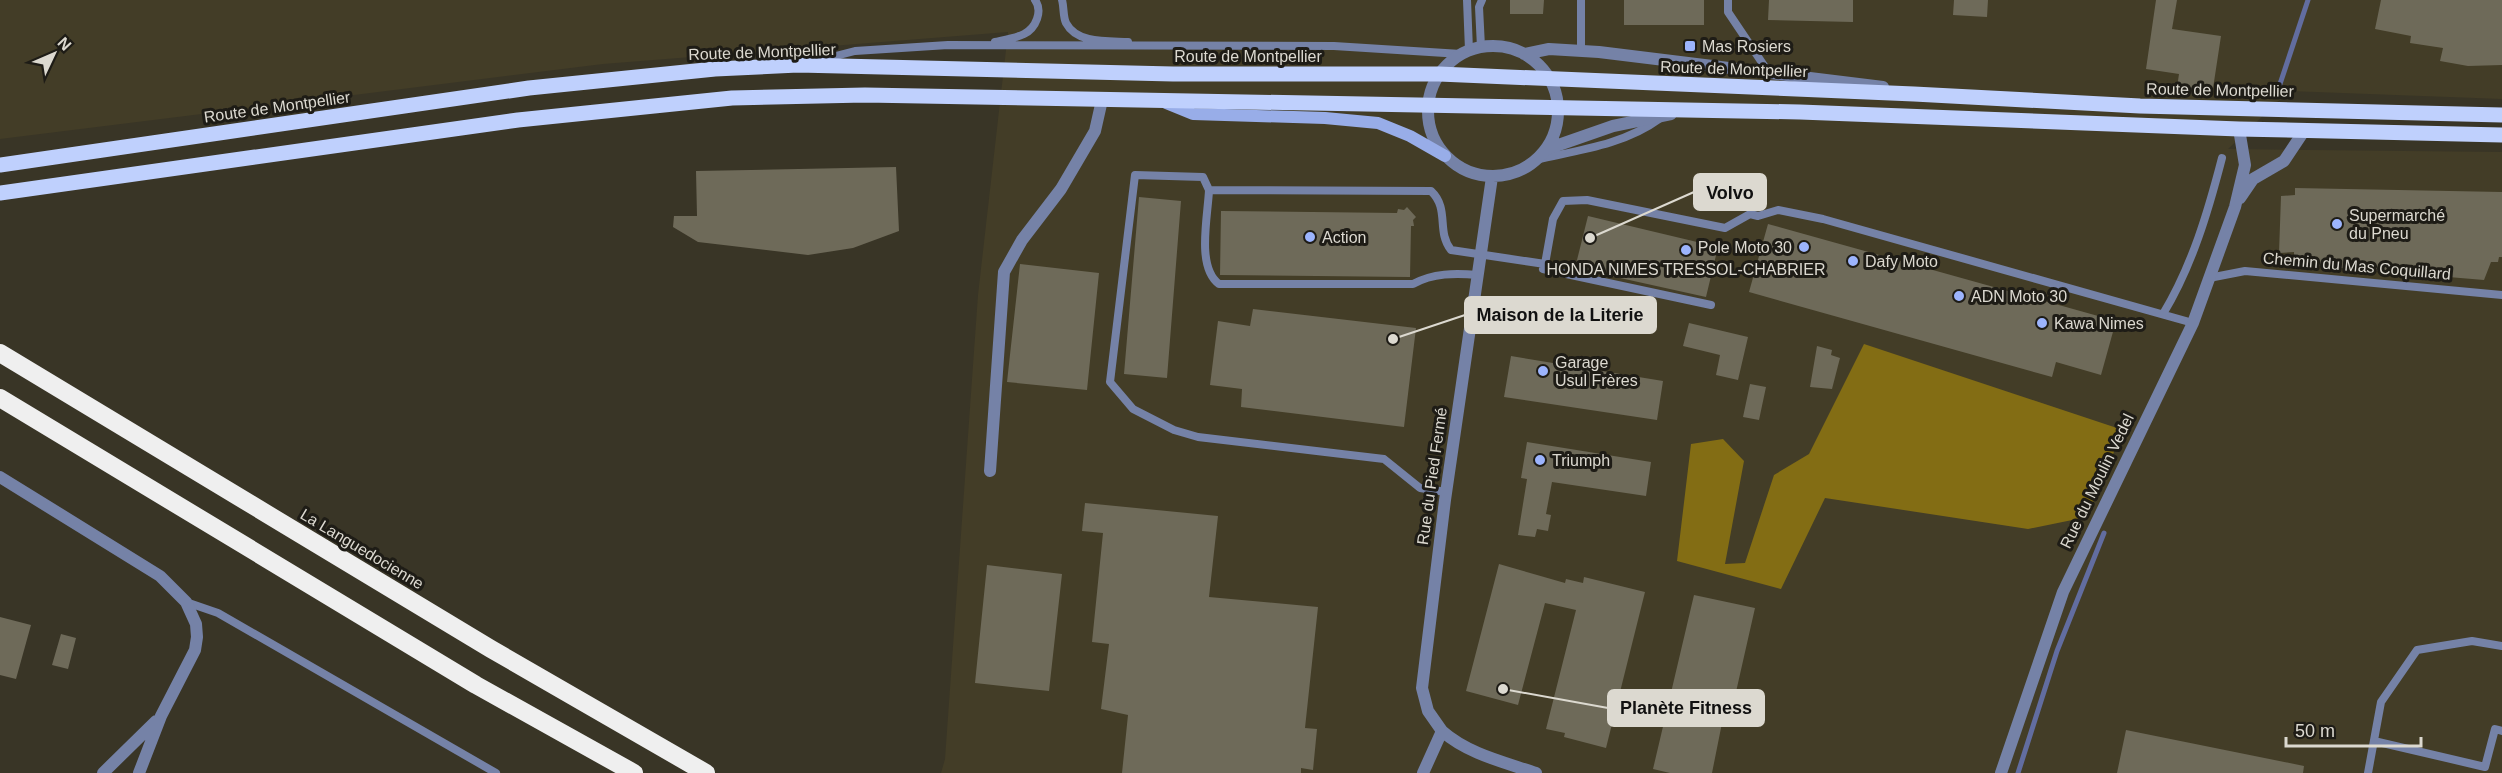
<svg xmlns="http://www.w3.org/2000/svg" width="2502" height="773" viewBox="0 0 2502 773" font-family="Helvetica,sans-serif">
  <rect width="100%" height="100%" fill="#393526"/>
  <path fill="#433d27" d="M 0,0 L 2502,0 L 2502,99 L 2289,91 L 2228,149 L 2502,152 L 2502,773 L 941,773 L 945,759 L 978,295 L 1008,32 L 603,64 L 0,139 Z"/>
  <path fill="#836d14" d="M 1864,344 L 2123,430 L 2087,517 L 2028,529 L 1825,498 L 1781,589 L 1677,561 L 1691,444 L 1723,439 L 1744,461 L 1725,564 L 1745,563 L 1774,475 L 1809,454 Z"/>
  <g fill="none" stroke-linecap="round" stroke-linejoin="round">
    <path stroke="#626da0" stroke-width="5" d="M 2278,90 L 2308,0
      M 2018,773 L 2057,651 L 2104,533"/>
  </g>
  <path fill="#6e6a59" d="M 1510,0 L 1544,0 L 1543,14 L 1510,14 Z
    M 1624,0 L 1704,0 L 1704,25 L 1624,25 Z
    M 1769,0 L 1853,0 L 1853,22 L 1768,20 Z
    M 1954,0 L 1988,0 L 1987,17 L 1953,15 Z
    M 2156,0 L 2177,0 L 2172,29 L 2221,36 L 2212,95 L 2176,94 L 2179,74 L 2146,69 Z
    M 2381,0 L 2502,0 L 2502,65 L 2468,66 L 2440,61 L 2443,48 L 2410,43 L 2411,36 L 2375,29 Z
    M 896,167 L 899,231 L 853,248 L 808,255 L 698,242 L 673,227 L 674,216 L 697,216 L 696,171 Z
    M 2295,188 L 2502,192 L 2502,257 L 2499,257 L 2498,262 L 2491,262 L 2484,280 L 2294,264 L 2294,252 L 2279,253 L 2281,196 L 2295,195 Z
    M 1139,197 L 1181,201 L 1167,378 L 1124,374 Z
    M 1407,207 L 1416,217 L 1413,220 L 1414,226 L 1411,226 L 1410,277 L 1220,275 L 1221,211 L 1397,213 L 1398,209 L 1404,210 Z
    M 1588,216 L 1718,247 L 1706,297 L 1575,268 Z
    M 1768,224 L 2116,321 L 2101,375 L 2056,362 L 2052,377 L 1749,292 Z
    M 1020,264 L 1099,273 L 1087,390 L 1007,382 Z
    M 1253,309 L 1416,328 L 1404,427 L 1241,407 L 1242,389 L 1210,385 L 1218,321 L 1250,326 Z
    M 1689,323 L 1748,337 L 1738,380 L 1716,375 L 1720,355 L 1683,346 Z
    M 1817,346 L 1832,350 L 1831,355 L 1840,358 L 1832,389 L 1810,387 Z
    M 1511,356 L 1663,381 L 1657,420 L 1504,397 Z
    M 1750,384 L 1766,387 L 1759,420 L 1743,417 Z
    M 1527,442 L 1651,462 L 1646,496 L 1552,482 L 1546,514 L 1551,515 L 1548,531 L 1537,529 L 1535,537 L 1518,535 L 1527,479 L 1521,478 Z
    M 1085,503 L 1218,516 L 1209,597 L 1318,607 L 1305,728 L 1317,729 L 1313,770 L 1301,768 L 1301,773 L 1122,773 L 1128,715 L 1101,709 L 1109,644 L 1092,642 L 1103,533 L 1082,531 Z
    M 1499,564 L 1565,583 L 1566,579 L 1583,583 L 1584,577 L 1645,592 L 1606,748 L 1564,737 L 1565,733 L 1546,729 L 1576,610 L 1545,603 L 1518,705 L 1466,691 Z
    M 987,565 L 1062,574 L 1049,691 L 975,683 Z
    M 1694,595 L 1755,608 L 1731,714 L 1724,713 L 1712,773 L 1670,773 L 1653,769 Z
    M 0,617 L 31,625 L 16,679 L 0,675 Z
    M 61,634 L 76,638 L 68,669 L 52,665 Z
    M 2126,730 L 2304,766 L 2303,773 L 2117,773 Z"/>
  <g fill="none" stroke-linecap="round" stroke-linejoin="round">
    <path stroke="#7582a7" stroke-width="8" d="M 1062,0 C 1064,7 1063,17 1066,23 C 1077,44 1108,41 1128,42
      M 1467,0 L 1469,50
      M 1581,0 L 1581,51
      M 1728,0 L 1728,12 L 1769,73
      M 995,42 C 1004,40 1016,38 1024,34 C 1036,28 1043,11 1035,0
      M 1481,47 L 1479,7 L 1482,0
      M 816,61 L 855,51 L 948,45 L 1334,46 L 1461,54
      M 1539,159 C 1580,150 1625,144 1659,119
      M 1209,190 L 1203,177 L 1135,175 L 1110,382 L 1133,409 L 1174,430 L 1198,437 L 1384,459 L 1420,488 L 1446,492
      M 1545,264 L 1543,269 L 1711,305
      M 1478,275 C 1455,273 1433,273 1413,284 L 1219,284 C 1196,267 1208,216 1209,190 L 1431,191 C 1450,209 1436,231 1451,250 L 1545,264 L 1553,219 L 1563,201 L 1587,200 L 1725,228 L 1750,214 L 1758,216 L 1778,210 L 1823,219 L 2193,323
      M 2209,278 L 2245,271 L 2502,295
      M 2163,314 C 2192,266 2208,212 2222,158
      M 186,602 L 218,613 L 496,773
      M 2374,741 L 2485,767 L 2495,729 L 2502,731
      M 2368,773 L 2381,702 L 2417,650 L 2472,641 L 2502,646"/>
    <path stroke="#7582a7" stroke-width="12" d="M1428 111a65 65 0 1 1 130 0a65 65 0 1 1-130 0Z
      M 1524,54 L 1549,49 L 1599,52 L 1883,87
      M 1547,149 L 1613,126 L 1671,114
      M 2240,198 L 2253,179 L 2284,161 L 2304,131
      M 990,471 L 1004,272 L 1022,240 L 1061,189 L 1095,131 L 1102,100
      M 0,477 L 160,576 L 186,602 L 196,624 L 197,637 L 195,650 L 161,716 L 139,773
      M 1442,731 C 1468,754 1504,762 1536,773
      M 103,773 L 156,721
      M 1423,773 L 1442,731 L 1428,711 L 1422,688 L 1445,500 L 1492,177
      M 2001,773 L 2063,592 L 2193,323 L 2235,207 L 2245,165 L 2239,129"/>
    <path stroke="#98ade8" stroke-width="12" d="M 1166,103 L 1193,114 L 1325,118 L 1378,123 L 1410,136 L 1445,156"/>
    <path stroke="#bfd0fd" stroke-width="15" d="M 0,165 L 529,88 L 715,69 L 798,65 L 1173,74 L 1439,74 L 1914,94 L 2140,106 L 2502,115
      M 0,193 L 518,120 L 732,98 L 865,95 L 1800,112 L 2239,129 L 2502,135"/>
    <path stroke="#efefef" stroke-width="18" d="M 0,353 L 491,649 L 706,773
      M 0,398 L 476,685 L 634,773"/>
  </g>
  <g fill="#9cb4fd" stroke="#1e1c16" stroke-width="2">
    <rect x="1684" y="40" width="12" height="12" rx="3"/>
    <circle cx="2337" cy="224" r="6"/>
    <circle cx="1310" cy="237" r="6"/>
    <circle cx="1804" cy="247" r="6"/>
    <circle cx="1686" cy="250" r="6"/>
    <circle cx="1853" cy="261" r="6"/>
    <circle cx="1959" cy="296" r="6"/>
    <circle cx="2042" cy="323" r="6"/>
    <circle cx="1543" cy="371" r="6"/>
    <circle cx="1540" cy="460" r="6"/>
  </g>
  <g text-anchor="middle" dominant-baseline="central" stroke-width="6" stroke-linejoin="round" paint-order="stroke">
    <g font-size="16" fill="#dcd9d0" stroke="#1e1c16" text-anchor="start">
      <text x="1702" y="46">Mas Rosiers</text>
      <text x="2349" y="215">Supermarché<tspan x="2349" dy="18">du Pneu</tspan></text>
      <text x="1322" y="237">Action</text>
      <text x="1792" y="247" text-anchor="end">Pole Moto 30</text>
      <text x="1865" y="261">Dafy Moto</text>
      <text x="1686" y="269" text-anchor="middle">HONDA NIMES TRESSOL-CHABRIER</text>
      <text x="1971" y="296">ADN Moto 30</text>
      <text x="2054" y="323">Kawa Nimes</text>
      <text x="1555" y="362">Garage<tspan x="1555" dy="18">Usul Frères</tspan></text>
      <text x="1552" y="460">Triumph</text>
    </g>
    <g font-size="16" fill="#dcd9d0" stroke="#1e1c16">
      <text transform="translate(762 52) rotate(-2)">Route de Montpellier</text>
      <text x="1248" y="56">Route de Montpellier</text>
      <text transform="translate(1734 69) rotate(2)">Route de Montpellier</text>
      <text transform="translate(2220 90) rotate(1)">Route de Montpellier</text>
      <text transform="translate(277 107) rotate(-8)">Route de Montpellier</text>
      <text transform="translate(2357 266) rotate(5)">Chemin du Mas Coquillard</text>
      <text transform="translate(1432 476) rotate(-82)">Rue du Pied Fermé</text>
      <text transform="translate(2097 481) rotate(-64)">Rue du Moulin Vedel</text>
      <text transform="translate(362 549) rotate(31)">La Languedocienne</text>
    </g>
  </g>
  <path fill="none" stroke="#dcd9d0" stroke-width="2" d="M1590 238L1694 192M1393 339L1465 315M1503 689L1608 708"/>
  <g fill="#dcd9d0" stroke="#1e1c16" stroke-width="2">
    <circle cx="1590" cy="238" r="6"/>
    <circle cx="1393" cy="339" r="6"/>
    <circle cx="1503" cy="689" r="6"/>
  </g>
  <g fill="#dcd9d0" stroke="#dcd9d0" stroke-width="2">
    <rect x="1694" y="174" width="72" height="36" rx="6"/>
    <rect x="1465" y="297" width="191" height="36" rx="6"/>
    <rect x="1608" y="690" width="156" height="36" rx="6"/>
  </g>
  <g font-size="18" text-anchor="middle" font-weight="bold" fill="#111">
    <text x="1730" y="199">Volvo</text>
    <text x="1560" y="321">Maison de la Literie</text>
    <text x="1686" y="714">Planète Fitness</text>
  </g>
  <g transform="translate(54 54) rotate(46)" stroke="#1e1c16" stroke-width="4.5" paint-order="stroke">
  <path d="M0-4.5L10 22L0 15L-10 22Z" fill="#dcd9d0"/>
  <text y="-9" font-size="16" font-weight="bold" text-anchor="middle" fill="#dcd9d0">N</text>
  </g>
  <path d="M2286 737v9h135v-9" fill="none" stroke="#dcd9d0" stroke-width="3"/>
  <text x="2295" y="737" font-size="18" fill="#dcd9d0" stroke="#1e1c16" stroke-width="4.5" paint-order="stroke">50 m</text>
</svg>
